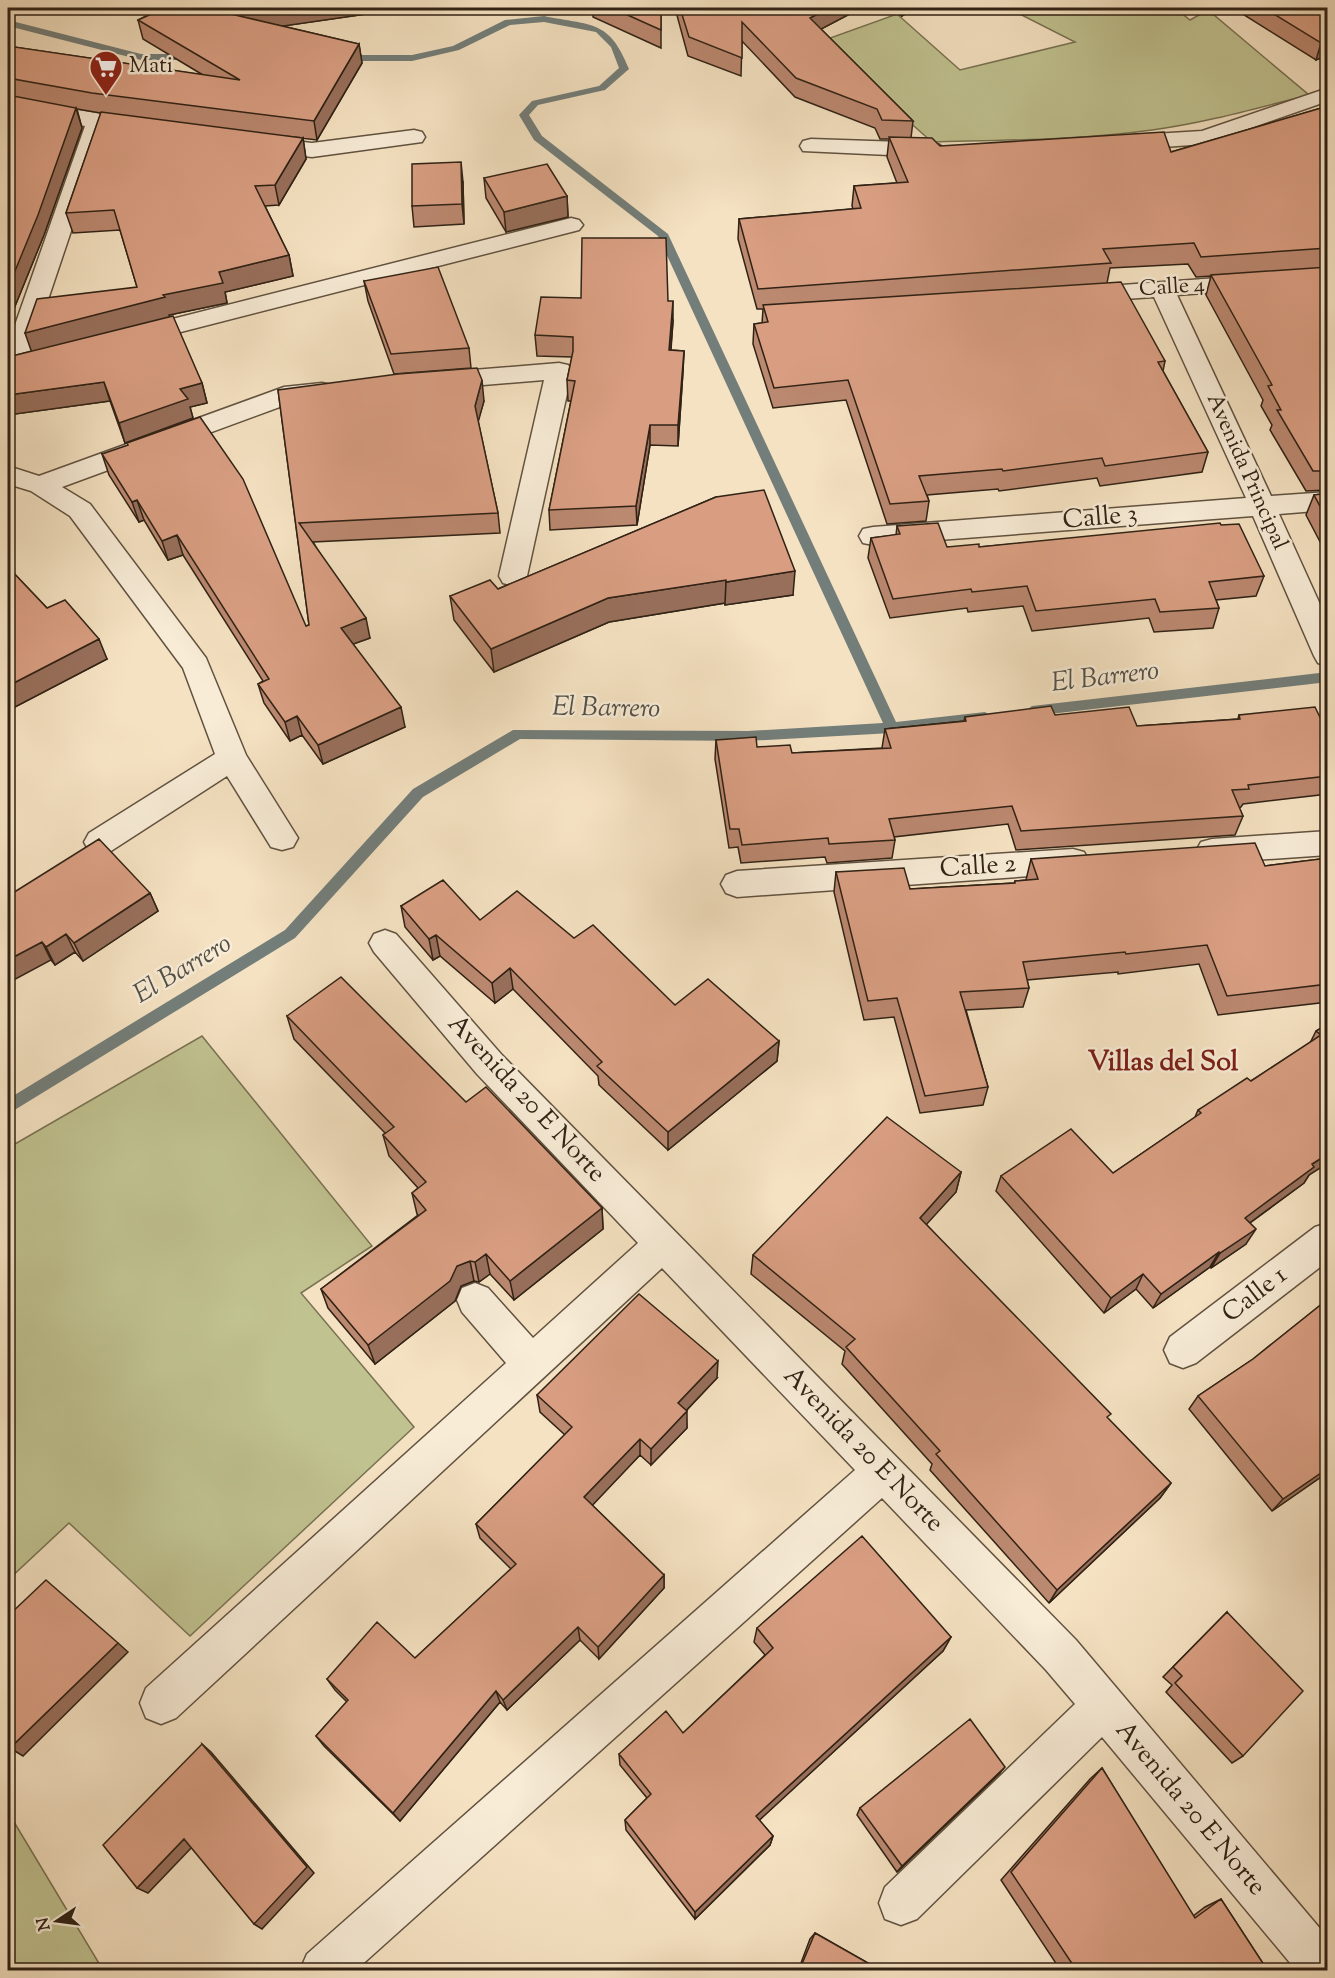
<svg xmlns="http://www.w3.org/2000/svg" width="1335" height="1978" viewBox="0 0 1335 1978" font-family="'Sorts Mill Goudy',serif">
  <rect width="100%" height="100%" fill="#f5e2c2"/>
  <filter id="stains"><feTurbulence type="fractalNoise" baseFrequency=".00333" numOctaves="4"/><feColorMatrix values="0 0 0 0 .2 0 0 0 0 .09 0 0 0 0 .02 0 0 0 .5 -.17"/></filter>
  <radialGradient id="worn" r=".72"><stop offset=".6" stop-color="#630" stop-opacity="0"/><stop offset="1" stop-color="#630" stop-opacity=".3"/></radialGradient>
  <path fill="#c0c290" stroke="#787252" stroke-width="1.5" d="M 1008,8 L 1175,8 L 1190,20 L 1208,10 L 1309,95 C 1257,108 1205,123 1152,130 C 1080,140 1005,140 932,142 L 819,42 L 897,14 L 960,70 L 1075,42 Z
    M 202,1036 L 372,1246 L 301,1293 L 414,1427 L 190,1636 L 69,1523 L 8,1580 L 8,1148 Z
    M 8,1812 L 103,1970 L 8,1970 Z"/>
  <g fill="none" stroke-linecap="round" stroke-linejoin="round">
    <path fill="#737e7a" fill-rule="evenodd" d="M 544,16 C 592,26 609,19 629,69 L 605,90 L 538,105 L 529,115 L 542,136 L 668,234 L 896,722 L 985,712 L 992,717 L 985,722 L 892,733 L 748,741 L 520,739 L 423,797 L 295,938 L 8,1114 L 8,1099 L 285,930 L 413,789 L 513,730 L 748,731 L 883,723 L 658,236 L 534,140 L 519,115 L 532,101 L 599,86 L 619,68 L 611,47 L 596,32 L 544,22 L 510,25 L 459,50 L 412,61 L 343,61 L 338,58 L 343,55 L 412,55 L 453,46 L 505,20 Z
      M 8,20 L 141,54 L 193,54 L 198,57 L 193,60 L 141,60 L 8,26 Z
      M 1328,672 L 1328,682 L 1032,716 L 1025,711 L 1032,706 Z"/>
    <defs>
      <path id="minor" d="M 101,8 L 123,8 L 120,12 L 104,12 Z
        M 1328,88 L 1328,101 L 1205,144 L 1122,150 L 1114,148 L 1111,143 L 1114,138 L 1122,136 L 1202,131 Z
        M 8,98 L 142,121 L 150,123 L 153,128 L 150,133 L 142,135 L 105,130 L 25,368 L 21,374 L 8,375 L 8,345 L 85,126 L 8,111 Z
        M 414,130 L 422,132 L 425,137 L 422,142 L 312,157 L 261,151 L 253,149 L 250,144 L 253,139 L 261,137 L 312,143 Z
        M 811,139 L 932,143 L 940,145 L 943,150 L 940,155 L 932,157 L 803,151 L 800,146 L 803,141 Z
        M 571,218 L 579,220 L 583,225 L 579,230 L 134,344 L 125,341 L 122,336 L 125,331 Z
        M 1328,270 L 1328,284 L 1177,295 L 1271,496 L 1328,492 L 1328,510 L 1279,514 L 1328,622 L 1328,666 L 1318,663 L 1314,656 L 1253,516 L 873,545 L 863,543 L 859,536 L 863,529 L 873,527 L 1246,498 L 1154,297 L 1081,302 L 1072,300 L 1069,295 L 1072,290 L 1081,288 Z
        M 559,363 L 568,365 L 572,371 L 527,576 L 523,583 L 513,586 L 503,583 L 499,576 L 544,380 L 436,389 L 427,387 L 423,381 L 427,375 L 436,373 Z
        M 322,383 L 331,385 L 335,391 L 331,397 L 296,401 L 62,487 L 90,504 L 206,658 L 246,755 L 298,838 L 293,847 L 282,850 L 271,847 L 227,776 L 111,851 L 100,854 L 89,851 L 84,842 L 89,833 L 215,754 L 183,668 L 70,516 L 31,491 L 8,484 L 8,466 L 39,476 L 284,387 Z
        M 1328,831 L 1328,855 L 1212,863 L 1201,860 L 1196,851 L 1201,842 L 1212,839 Z
        M 1073,849 L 1084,852 L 1089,861 L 1084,870 L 1073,873 L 737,897 L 726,893 L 721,884 L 726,875 L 737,871 Z
        M 385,930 L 396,934 L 501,1054 L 1076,1640 L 1328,1938 L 1328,1970 L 1296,1970 L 1102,1737 L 917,1919 L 901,1925 L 885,1919 L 879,1903 L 885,1887 L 1075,1704 L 1046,1670 L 882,1498 L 356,1970 L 300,1970 L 307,1954 L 855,1470 L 662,1268 L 176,1718 L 161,1724 L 146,1718 L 140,1703 L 146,1688 L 506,1363 L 462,1312 L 457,1300 L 462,1288 L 475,1283 L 488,1288 L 533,1338 L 638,1243 L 477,1074 L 374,952 L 369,943 L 374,934 Z
        M 1328,1223 L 1328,1261 L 1196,1363 L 1183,1368 L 1170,1363 L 1164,1350 L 1170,1337 L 1315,1227 Z"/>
    </defs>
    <use href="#minor" stroke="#615240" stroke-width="3"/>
    <use href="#minor" fill="#f8ecd7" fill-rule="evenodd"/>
  </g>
  <path fill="#bb8870" stroke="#302215" stroke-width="1.5" d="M 138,8 L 408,8 L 282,26 L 359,44 L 362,63 L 317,140 L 284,136 L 303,138 L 306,159 L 279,205 L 265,206 L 289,255 L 293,276 L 225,292 L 227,303 L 169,315 L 202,383 L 207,403 L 190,407 L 193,418 L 125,443 L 110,401 L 8,415 L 8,357 L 32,351 L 137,287 L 120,230 L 73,233 L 66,213 L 101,113 L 77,109 L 82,128 L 44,235 L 11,316 L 13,323 L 8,340 L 8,46 L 203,75 L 143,39 L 138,20 L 152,13 Z
    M 593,8 L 661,8 L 661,48 L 593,17 Z
    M 675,8 L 861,8 L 821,29 L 913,121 L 911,138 L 940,146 L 1171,152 L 1328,106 L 1328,490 L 1306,491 L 1270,430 L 1272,425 L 1261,406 L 1263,400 L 1206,295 L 1211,276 L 1196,277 L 1188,264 L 1110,268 L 1107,283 L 1165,361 L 1163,371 L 1208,452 L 1202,472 L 1100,486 L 1097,478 L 999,491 L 998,489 L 927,495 L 929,501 L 926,521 L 887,524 L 846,400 L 773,408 L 753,344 L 754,324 L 762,323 L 763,309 L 757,309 L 738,239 L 739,219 L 853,209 L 852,206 L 854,186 L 897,183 L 887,157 L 889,139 L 880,139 L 875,128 L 795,97 L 742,41 L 741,76 L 688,56 Z
    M 886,8 L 915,8 L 902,16 Z
    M 1233,8 L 1328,8 L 1328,55 L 1316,60 Z
    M 484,178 L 567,196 L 568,217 L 506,232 L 486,198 Z
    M 463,182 L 464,224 L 414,227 L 412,206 Z
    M 364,281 L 469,348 L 471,368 L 394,374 L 368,301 Z
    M 668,301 L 673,321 L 671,350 L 684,351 L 683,371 L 678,446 L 650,445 L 637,525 L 550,530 L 549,510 L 571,401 L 568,401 L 567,380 L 572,357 L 537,356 L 535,335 Z
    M 278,390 L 484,401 L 478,421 L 498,513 L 500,533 L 313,542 L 370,638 L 353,644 L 405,727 L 323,764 L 302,735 L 290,741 L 264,703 L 258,684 L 263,681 L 183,555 L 168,560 L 144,520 L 139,522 L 109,475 L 102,454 L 306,626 L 309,625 Z
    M 1328,493 L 1328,557 L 1306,515 L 1314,495 Z
    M 716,497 L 793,595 L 725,605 L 725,603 L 609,622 L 494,672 L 454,620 L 450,596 L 498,589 Z
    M 1221,525 L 1264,576 L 1256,596 L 1216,600 L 1219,608 L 1213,628 L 1154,632 L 1149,618 L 1032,631 L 1023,606 L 968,612 L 967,608 L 890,618 L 868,558 L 871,538 L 896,535 L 897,526 L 947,547 L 979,547 Z
    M 8,567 L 47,608 L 107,659 L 13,708 L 8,701 Z
    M 1055,715 L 1137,726 L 1238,719 L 1239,715 L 1328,734 L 1328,794 L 1243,804 L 1241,807 L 1239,808 L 1243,816 L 1235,835 L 1016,850 L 1008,824 L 894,837 L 895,840 L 892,858 L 827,863 L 825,857 L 741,863 L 738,847 L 729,848 L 715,759 L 716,740 L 792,753 L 882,748 L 885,729 L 964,721 L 965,717 Z
    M 1328,858 L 1328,1002 L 1218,1015 L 1199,964 L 1118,974 L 1118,972 L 1027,980 L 1029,988 L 1023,1007 L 966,1010 L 988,1087 L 983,1105 L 920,1113 L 894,1017 L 864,1020 L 834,892 L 836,872 L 910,889 L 1014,883 L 1015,881 L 1026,880 L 1031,859 L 1265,866 Z
    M 150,893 L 158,911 L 83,961 L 75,952 L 55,965 L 51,960 L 8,896 Z
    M 401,906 L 574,938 L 675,1005 L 779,1041 L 777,1061 L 668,1150 L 599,1085 L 598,1076 L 513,989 L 495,1003 L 440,956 L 433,960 L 405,927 Z
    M 287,1016 L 466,1102 L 602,1208 L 603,1229 L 514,1300 L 490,1274 L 479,1282 L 474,1281 L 461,1286 L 455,1301 L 375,1364 L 328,1308 L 321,1289 L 418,1215 L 417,1214 L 412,1193 L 418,1188 L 389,1156 L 383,1135 L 385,1133 L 294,1039 Z
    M 1328,1024 L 1309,1175 L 1304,1183 L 1250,1223 L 1246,1244 L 1211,1268 L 1210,1267 L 1153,1308 L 1136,1289 L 1104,1313 L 996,1191 L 1001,1176 L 1113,1173 L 1195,1117 L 1198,1110 L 1251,1081 L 1310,1043 L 1316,1031 Z
    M 961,1172 L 956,1192 L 926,1224 L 1108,1419 L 1171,1483 L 1160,1498 L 1049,1603 L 930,1470 L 932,1464 L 842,1364 L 845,1351 L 751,1274 L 753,1255 Z
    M 1328,1299 L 1328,1472 L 1272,1511 L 1189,1409 L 1198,1396 L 1253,1359 Z
    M 717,1378 L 686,1411 L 687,1428 L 651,1465 L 640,1455 L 592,1505 L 664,1575 L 664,1588 L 599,1659 L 580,1640 L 507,1710 L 500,1702 L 400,1821 L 324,1746 L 316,1736 L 347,1702 L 335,1690 L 327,1679 L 415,1658 L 511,1569 L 480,1538 L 476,1524 L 565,1435 L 540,1412 L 537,1395 Z
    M 1227,1612 L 1243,1756 L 1232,1763 L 1166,1692 L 1172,1685 L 1163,1677 Z
    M 757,1628 L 951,1637 L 943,1651 L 759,1820 L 773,1836 L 770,1845 L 695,1919 L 626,1830 L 625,1820 L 647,1798 L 620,1765 L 619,1754 L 683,1733 L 765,1655 L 754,1642 Z
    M 1102,1768 L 1193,1916 L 1205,1907 L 1221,1899 L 1268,1971 L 1061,1971 L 1001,1880 L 1090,1779 Z
    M 999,1774 L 897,1872 L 857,1815 L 860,1808 Z
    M 815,1933 L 882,1971 L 798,1971 L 810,1939 Z"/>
  <path fill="#986f5b" stroke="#302215" stroke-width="1.5" d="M 276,8 L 408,8 L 235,33 L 231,14 Z
    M 829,8 L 861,8 L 808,36 L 810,18 Z
    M 903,8 L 915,8 L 902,16 Z
    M 1328,40 L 1328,55 L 1316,60 L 1321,43 Z
    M 359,44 L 362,63 L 317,140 L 314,121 Z
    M 76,108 L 82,128 L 44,235 L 11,316 L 13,323 L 8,340 L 8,288 Z
    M 303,138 L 306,159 L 279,205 L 275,185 Z
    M 461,162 L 463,182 L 464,224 L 462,204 Z
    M 567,196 L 568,217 L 506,232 L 504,212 Z
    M 289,255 L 293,276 L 225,292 L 227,303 L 169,315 L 170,318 L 32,353 L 25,333 L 163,295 L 219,272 Z
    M 673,301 L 673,321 L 669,370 L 669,350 Z
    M 684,351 L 683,371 L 678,446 L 678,425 Z
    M 482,380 L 484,401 L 477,426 L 475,406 Z
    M 104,382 L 110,401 L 8,415 L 8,395 Z
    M 202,383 L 207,403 L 190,407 L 193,418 L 125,443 L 119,423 L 180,389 Z
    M 650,425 L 650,445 L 637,525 L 636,506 Z
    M 137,500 L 144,520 L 139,522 L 132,502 Z
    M 177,535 L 183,555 L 168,560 L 162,541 Z
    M 795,571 L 793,595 L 725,605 L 726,582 Z
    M 726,580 L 725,603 L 609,622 L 494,672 L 491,649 L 608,598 Z
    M 366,618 L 370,638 L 345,647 L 341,628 Z
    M 99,639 L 107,659 L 13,708 L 8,696 L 8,686 Z
    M 401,707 L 405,727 L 323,764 L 318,745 Z
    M 297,716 L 302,735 L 290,741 L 285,722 Z
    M 150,893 L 158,911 L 83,961 L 74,943 Z
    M 66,934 L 75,952 L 55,965 L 46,947 Z
    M 436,935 L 440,956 L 433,960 L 429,939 Z
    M 42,942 L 51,960 L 8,983 L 8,960 Z
    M 510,968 L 513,989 L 495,1003 L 492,983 Z
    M 779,1041 L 777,1061 L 668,1150 L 668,1132 Z
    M 1328,1154 L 1328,1163 L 1309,1175 L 1304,1183 L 1236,1233 L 1245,1218 L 1312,1164 Z
    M 961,1172 L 956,1192 L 915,1237 L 920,1218 Z
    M 602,1208 L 603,1229 L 514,1300 L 510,1281 Z
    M 1256,1229 L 1246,1244 L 1211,1268 L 1220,1253 Z
    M 1219,1252 L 1210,1267 L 1153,1308 L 1161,1294 Z
    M 486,1254 L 490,1274 L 479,1282 L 475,1262 Z
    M 470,1261 L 474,1281 L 461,1286 L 455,1301 L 375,1364 L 368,1345 L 457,1266 Z
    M 1143,1274 L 1136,1289 L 1104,1313 L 1111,1298 Z
    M 718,1361 L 717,1378 L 678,1419 L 678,1403 Z
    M 687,1411 L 687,1428 L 651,1465 L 651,1449 Z
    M 640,1439 L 640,1455 L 586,1512 L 584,1497 Z
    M 1328,1468 L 1328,1472 L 1272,1511 L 1283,1499 Z
    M 1171,1483 L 1160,1498 L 1049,1603 L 1057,1590 Z
    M 664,1575 L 664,1588 L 599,1659 L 598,1647 Z
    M 578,1627 L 580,1640 L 507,1710 L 503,1700 Z
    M 951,1637 L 943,1651 L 753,1826 L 756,1816 Z
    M 118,1643 L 128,1652 L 23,1756 L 10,1748 Z
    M 496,1691 L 500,1702 L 400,1821 L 393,1813 Z
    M 202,1744 L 211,1752 L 314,1873 L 262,1929 L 254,1924 Z
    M 1005,1767 L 999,1774 L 897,1872 L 902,1866 Z
    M 773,1836 L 770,1845 L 695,1919 L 695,1912 Z
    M 184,1839 L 193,1846 L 148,1893 L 137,1888 Z"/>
  <path fill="#d99e82" stroke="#302215" stroke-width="1.5" d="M 165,8 L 276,8 L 231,14 L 359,44 L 314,121 L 92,93 L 8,78 L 8,46 L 240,80 L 138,20 Z
    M 612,8 L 661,8 L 661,30 Z
    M 680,8 L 829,8 L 810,18 L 913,121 L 882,120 L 877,109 L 796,78 L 742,22 L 742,58 L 689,37 Z
    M 1264,8 L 1328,8 L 1328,40 L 1321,43 Z
    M 8,95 L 76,108 L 38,215 L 8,288 Z
    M 1328,106 L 1328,248 L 1201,257 L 1194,243 L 1103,249 L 1111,263 L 758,289 L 739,219 L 861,208 L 854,186 L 908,182 L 889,137 L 932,138 L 940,146 L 1164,132 L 1171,152 Z
    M 101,112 L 303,138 L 275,185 L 255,186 L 289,255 L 219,272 L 223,283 L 163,295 L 165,297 L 25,333 L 37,299 L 137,287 L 114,210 L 66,213 Z
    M 461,162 L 462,204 L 412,206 L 412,164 Z
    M 547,164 L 567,196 L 504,212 L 484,178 Z
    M 582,238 L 666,238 L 668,301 L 673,301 L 669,350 L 684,351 L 678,425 L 650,425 L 636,506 L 549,510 L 575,381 L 567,380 L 573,351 L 573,337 L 535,335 L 541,297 L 581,298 Z
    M 438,267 L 469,348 L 391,354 L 364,281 Z
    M 1328,267 L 1328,471 L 1313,471 L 1277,410 L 1281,410 L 1268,386 L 1272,385 L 1211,275 Z
    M 1121,282 L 1165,361 L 1158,362 L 1208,452 L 1105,466 L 1102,458 L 1003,471 L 1002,469 L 919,476 L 929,501 L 890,504 L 848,380 L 774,388 L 754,324 L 768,322 L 763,305 Z
    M 173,316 L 202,383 L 180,389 L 188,399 L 119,423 L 104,382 L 8,395 L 8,357 Z
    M 477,368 L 482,380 L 475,406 L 498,513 L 299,523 L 366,618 L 341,628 L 401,707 L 318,745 L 297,716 L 285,722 L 258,684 L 269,679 L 177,535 L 162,541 L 137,500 L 132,502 L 102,454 L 128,445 L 127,443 L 200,417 L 243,479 L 306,626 L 309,625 L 278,390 L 398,374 Z
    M 764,490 L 795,571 L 726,582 L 726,580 L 608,598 L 491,649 L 450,596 L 490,580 L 498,589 L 716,497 Z
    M 1328,493 L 1328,521 L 1314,495 Z
    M 938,523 L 947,547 L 979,544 L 979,547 L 1220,523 L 1221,525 L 1239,524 L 1264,576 L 1209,582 L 1219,608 L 1160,612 L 1155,599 L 1036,611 L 1027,586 L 972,592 L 971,589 L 893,599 L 871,538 L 900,534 L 897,526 Z
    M 8,567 L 47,608 L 65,600 L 99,639 L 8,686 Z
    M 1051,706 L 1055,715 L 1129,707 L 1137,726 L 1240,719 L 1239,715 L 1315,707 L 1328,734 L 1328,776 L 1248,785 L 1249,789 L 1232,790 L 1243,816 L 1021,831 L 1012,806 L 889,819 L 895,840 L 829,844 L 828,838 L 742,845 L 739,829 L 730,829 L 716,740 L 756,737 L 757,747 L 790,745 L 792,753 L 891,748 L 885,729 L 966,721 L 965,717 Z
    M 99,839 L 150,893 L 74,943 L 66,934 L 46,947 L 42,942 L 8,960 L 8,896 Z
    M 1255,843 L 1265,866 L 1328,858 L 1328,984 L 1227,996 L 1207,945 L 1126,954 L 1125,952 L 1023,962 L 1029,988 L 960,992 L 988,1087 L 925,1096 L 897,998 L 868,1001 L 836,872 L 904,868 L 910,889 L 1015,883 L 1015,881 L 1038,879 L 1031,859 Z
    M 443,880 L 480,920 L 517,891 L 574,938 L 593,925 L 675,1005 L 708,979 L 779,1041 L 668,1132 L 597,1066 L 602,1062 L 510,968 L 492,983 L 436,935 L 429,939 L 401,906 Z
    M 341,977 L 466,1102 L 486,1087 L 602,1208 L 510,1281 L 486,1254 L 475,1262 L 470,1261 L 457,1266 L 450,1281 L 368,1345 L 321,1289 L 426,1210 L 412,1193 L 426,1182 L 383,1135 L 394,1127 L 287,1016 Z
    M 1328,1024 L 1328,1154 L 1312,1164 L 1314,1167 L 1245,1218 L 1256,1229 L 1220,1253 L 1219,1252 L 1161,1294 L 1143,1274 L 1111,1298 L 1001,1176 L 1071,1129 L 1113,1173 L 1201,1113 L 1198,1110 L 1247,1078 L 1251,1081 L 1321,1035 L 1316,1031 Z
    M 887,1117 L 961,1172 L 920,1218 L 1111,1414 L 1107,1417 L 1171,1483 L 1057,1590 L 936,1454 L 940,1451 L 846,1347 L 855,1339 L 753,1255 Z
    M 639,1294 L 718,1361 L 678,1403 L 687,1411 L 651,1449 L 640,1439 L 584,1497 L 664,1575 L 598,1647 L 578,1627 L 503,1700 L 496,1691 L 393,1813 L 316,1736 L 348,1700 L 327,1679 L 377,1622 L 415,1658 L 516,1564 L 476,1524 L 572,1427 L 537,1395 Z
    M 1328,1299 L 1328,1468 L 1283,1499 L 1198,1396 L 1253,1359 Z
    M 862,1536 L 951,1637 L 756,1816 L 773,1836 L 695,1912 L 625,1820 L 651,1794 L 619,1754 L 666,1711 L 683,1733 L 773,1648 L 757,1628 Z
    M 46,1580 L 118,1643 L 10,1748 L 8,1745 L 8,1616 Z
    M 1227,1612 L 1303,1691 L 1243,1756 L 1175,1683 L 1182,1676 L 1173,1667 Z
    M 970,1719 L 1005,1767 L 902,1866 L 860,1808 Z
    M 202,1744 L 307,1867 L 254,1924 L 184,1839 L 137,1888 L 103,1845 Z
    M 1102,1768 L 1195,1918 L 1221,1899 L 1268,1971 L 1077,1971 L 1011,1872 Z
    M 815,1933 L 882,1971 L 799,1971 Z"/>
  <defs>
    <symbol id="supermarket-pin" viewBox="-11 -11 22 30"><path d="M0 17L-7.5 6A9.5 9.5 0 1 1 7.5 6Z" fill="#8f2418" stroke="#f8ecd7"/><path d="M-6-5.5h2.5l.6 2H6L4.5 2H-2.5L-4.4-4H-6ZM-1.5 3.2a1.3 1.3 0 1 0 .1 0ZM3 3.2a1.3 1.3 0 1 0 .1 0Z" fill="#fff"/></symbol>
  </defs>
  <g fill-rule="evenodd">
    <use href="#supermarket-pin" x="87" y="48" width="38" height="52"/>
  </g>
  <g text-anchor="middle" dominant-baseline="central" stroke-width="5" stroke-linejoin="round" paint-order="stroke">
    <g font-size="22" fill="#302215" stroke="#f8ecd7" text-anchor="start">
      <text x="129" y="67">Mati</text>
    </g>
    <g font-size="22" fill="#302215" stroke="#f8ecd7">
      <text transform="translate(1172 288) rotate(-4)">Calle 4</text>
      <text transform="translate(1246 472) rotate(66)">Avenida Principal</text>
    </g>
    <g font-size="26" fill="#302215" stroke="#f8ecd7">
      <text transform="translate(1100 518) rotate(-5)">Calle 3</text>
      <text transform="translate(978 867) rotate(-4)">Calle 2</text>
      <text transform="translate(526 1099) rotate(47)">Avenida 20 E Norte</text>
      <text transform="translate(1255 1295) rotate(-38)">Calle 1</text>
      <text transform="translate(863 1450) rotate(46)">Avenida 20 E Norte</text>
      <text transform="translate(1190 1809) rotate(50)">Avenida 20 E Norte</text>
    </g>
    <g font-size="27" font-style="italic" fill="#525047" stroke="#f8ecd7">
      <text transform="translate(1105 678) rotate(-7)">El Barrero</text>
      <text transform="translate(606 709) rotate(1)">El Barrero</text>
      <text transform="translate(183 970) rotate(-31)">El Barrero</text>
    </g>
    <g font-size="27" font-weight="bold" fill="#7a1f14" stroke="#f8ecd7">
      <text x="1163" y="1063">Villas del Sol</text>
    </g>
  </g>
  <rect width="1335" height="1978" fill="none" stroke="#f5e2c2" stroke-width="30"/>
  <rect x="9" y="9" width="1317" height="1960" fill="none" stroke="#302215" stroke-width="3"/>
  <rect x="15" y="15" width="1305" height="1948" fill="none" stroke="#302215" stroke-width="1.5"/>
  <g transform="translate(57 1921) rotate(257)" stroke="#f8ecd7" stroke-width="4.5" paint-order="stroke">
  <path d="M0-4.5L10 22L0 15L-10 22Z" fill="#302215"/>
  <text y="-9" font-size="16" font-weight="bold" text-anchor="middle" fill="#302215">N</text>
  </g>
  <rect width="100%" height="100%" filter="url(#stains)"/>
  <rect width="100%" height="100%" fill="url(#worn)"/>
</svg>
